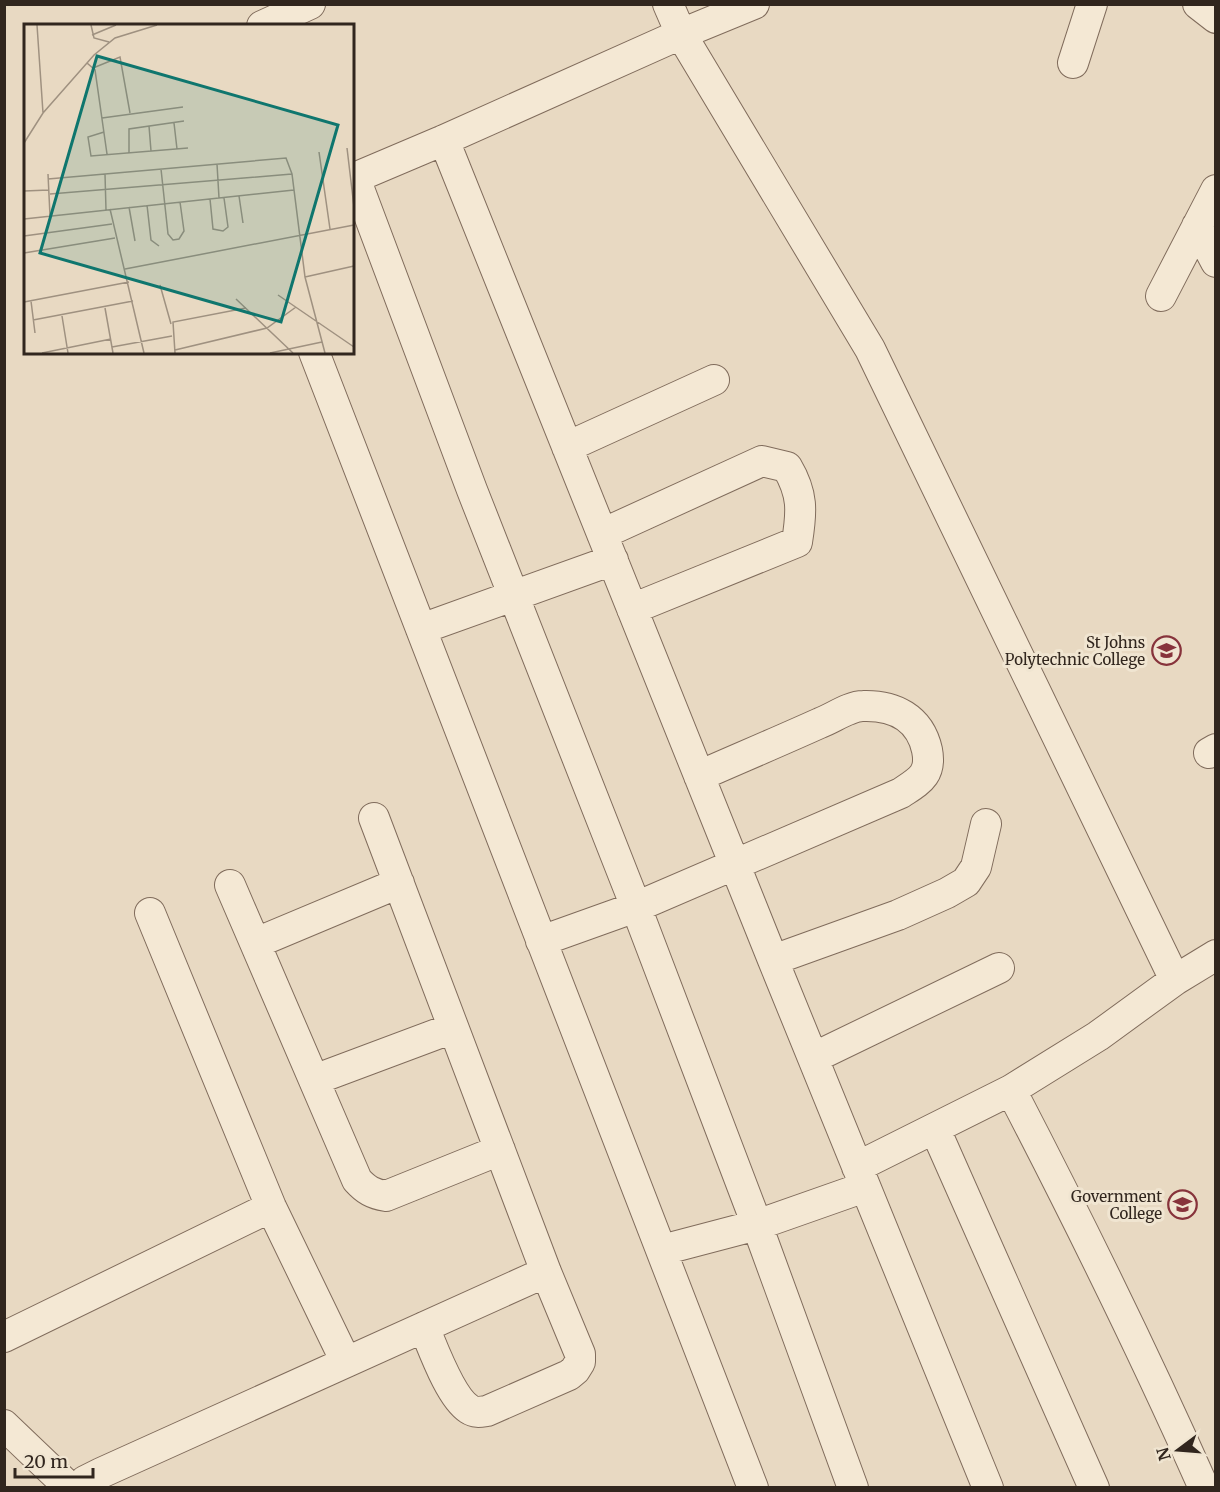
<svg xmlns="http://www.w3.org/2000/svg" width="1220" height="1492" viewBox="0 0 1220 1492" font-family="Merriweather,serif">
  <rect width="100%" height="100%" fill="#e8d9c2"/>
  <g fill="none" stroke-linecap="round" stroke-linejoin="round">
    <defs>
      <path id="minor" d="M 668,4 L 681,34 L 870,349 L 1175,980
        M 1198,4 L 1216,18
        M 262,26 L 310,4
        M 1073,63 L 1092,4
        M 444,140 L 773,960 L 988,1488
        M 355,178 L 472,490 L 636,907 L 757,1225 L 853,1488
        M 352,179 L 444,140 L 681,34 L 754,4
        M 1197,226 L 1216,262
        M 1161,296 L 1216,190
        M 314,352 L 753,1488
        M 567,447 L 714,380
        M 602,534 L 762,461 L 787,467 C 803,494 802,511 797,542 L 632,609
        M 421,629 L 613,560
        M 1209,753 L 1216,749
        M 374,818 L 546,1272 L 580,1354 L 580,1362 L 575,1370 L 569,1375 L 487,1411 C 480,1412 475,1413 469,1409 C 450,1397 433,1348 424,1327
        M 230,885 L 357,1180 C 366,1190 373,1194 386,1196 L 500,1150
        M 150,913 L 271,1207 L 346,1362
        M 541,941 L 636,907 L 901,793 C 919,781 932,775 927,750 C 920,718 894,705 863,706 C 850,706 833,718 820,723 C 780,741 740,758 699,776
        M 256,943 L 399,883
        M 773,960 L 898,915 L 947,893 L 966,882 L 976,867 L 986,824
        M 813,1058 L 999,968
        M 314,1080 L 453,1028
        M 1011,1090 C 1079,1221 1144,1353 1204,1488
        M 935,1129 L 1094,1488
        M 857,1167 L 1011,1090 L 1098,1036 L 1175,980 L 1216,955
        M 662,1250 L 757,1225 L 865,1187
        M 4,1337 L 271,1207
        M 4,1425 L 70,1488
        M 79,1488 L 85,1481 L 101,1473 L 546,1272"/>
    </defs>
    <use href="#minor" stroke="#806c5c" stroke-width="32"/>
    <use href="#minor" stroke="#f4e8d4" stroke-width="30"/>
  </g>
  <defs>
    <symbol id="university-ring" viewBox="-11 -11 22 22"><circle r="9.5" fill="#f0e5d1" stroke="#87333b" stroke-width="1.5"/><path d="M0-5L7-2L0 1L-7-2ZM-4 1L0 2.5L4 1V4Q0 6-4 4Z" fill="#87333b"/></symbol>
  </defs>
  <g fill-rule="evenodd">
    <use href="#university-ring" x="1150" y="634" width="33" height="33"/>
    <use href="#university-ring" x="1166" y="1188" width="33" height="33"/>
  </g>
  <g text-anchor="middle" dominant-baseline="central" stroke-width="6" stroke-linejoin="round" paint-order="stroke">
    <g font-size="15" fill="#31261e" stroke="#f0e5d1" text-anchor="end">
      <text x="1145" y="642">St Johns<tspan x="1145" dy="17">Polytechnic College</tspan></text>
      <text x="1162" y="1196">Government<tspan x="1162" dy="17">College</tspan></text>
    </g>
  </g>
  <g transform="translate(24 24)">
    <rect width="330" height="330" fill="#e8d9c2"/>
    <path fill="none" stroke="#9f9180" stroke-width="1.5" d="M 13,1 L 19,89M 67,1 L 70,14 L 85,18M 68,11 L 92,1M 63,39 L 71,46 L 83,130M 69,44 L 96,33 L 106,89M 78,94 L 159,83M 150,99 L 153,125M 125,102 L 127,127M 80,108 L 64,113 L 67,132 L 164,124M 0,119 L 19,89 L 70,31 L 91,14 L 133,1M 323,124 L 330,183M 295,128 L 306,205M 105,129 L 105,105 L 160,97M 193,140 L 195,174M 137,145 L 144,210 L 149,216 L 155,215 L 160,207 L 156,178M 24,150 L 26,192M 81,150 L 82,186M 24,155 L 262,134 L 268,150 L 281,253 L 301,329M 0,167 L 25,166M 26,170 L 268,150M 215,172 L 219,199M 186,175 L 189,205 L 199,207 L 204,203 L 200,174M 123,181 L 127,216 L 135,222M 105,183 L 111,217M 86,185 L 120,329M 0,195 L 270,166M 0,212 L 88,200M 0,229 L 91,214M 101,245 L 330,201M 281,253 L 330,242M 136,261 L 147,300M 254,271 L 330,323M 212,275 L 269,329M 7,277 L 11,309M 0,278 L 105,258M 81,284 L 89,329M 38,292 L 44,329M 9,296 L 109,277M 88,323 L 148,312M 151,326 L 243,304 L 272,283M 18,329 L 87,315M 151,329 L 149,298 L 222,284M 246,329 L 298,318"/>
    <path fill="#0f766e" fill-opacity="0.15" stroke="#0f766e" stroke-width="3" d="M 73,32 L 314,101 L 257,298 L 16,229 Z"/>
    <rect width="330" height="330" fill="none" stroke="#31261e" stroke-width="3"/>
  </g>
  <rect width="1220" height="1492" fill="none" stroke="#31261e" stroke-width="12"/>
  <g transform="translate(1178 1450) rotate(254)" stroke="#f0e5d1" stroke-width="4.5" paint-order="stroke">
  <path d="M0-4.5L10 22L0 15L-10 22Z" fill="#31261e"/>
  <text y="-9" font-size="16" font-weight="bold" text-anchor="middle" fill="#31261e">N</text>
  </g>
  <path d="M15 1468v9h78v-9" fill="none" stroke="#31261e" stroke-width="3"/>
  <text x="24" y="1468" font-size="18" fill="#31261e" stroke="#f0e5d1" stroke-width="4.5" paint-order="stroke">20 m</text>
</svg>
